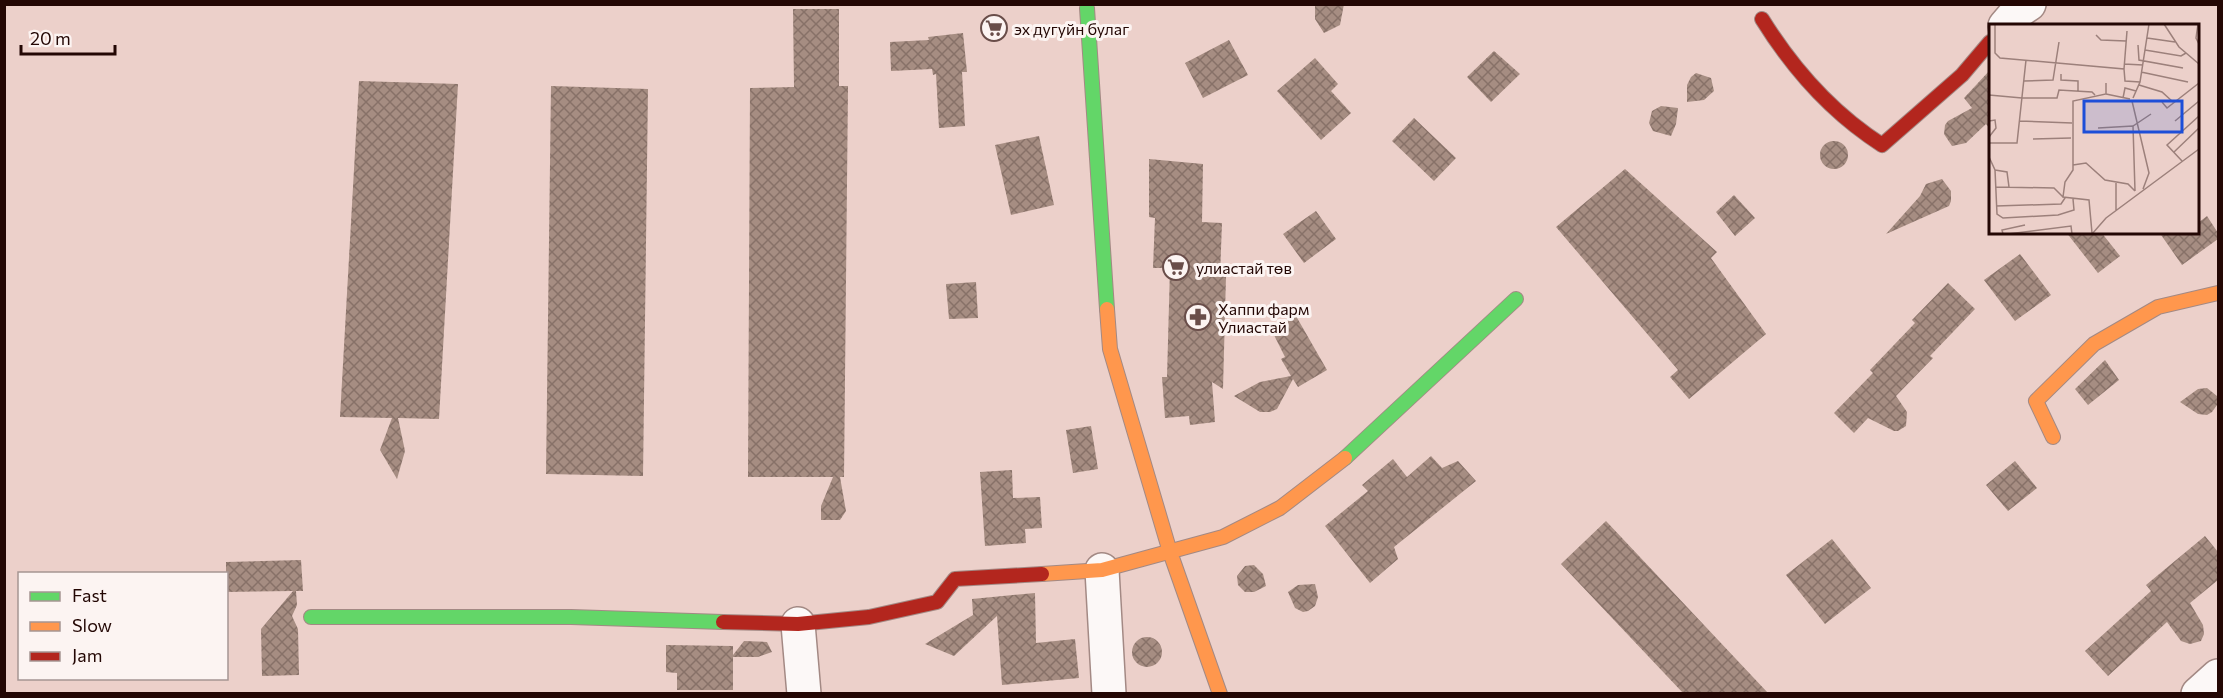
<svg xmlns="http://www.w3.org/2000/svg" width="2223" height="698" viewBox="0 0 2223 698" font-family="Commissioner,sans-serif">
  <defs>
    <pattern id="building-cross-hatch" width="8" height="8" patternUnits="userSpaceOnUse" patternTransform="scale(1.5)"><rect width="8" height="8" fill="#a68d82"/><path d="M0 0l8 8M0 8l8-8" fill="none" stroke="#877168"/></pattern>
  </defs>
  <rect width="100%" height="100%" fill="#ecd0ca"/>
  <path fill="url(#building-cross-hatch)" d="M 1315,4 L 1344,4 L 1340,25 L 1324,33 L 1315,19 Z
    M 793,9 L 839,9 L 839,86 L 848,86 L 844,477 L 840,477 L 846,511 L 840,520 L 821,520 L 821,506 L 833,477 L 748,477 L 750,88 L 794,87 Z
    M 963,33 L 967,72 L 962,72 L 965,126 L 939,128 L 936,74 L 933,75 L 932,69 L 891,71 L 890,42 L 929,40 L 928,37 Z
    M 1229,40 L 1248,75 L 1203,98 L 1185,63 Z
    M 1494,51 L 1520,74 L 1491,102 L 1467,77 Z
    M 1315,58 L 1338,84 L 1331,91 L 1351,113 L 1321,140 L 1277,91 Z
    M 1990,70 L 1990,129 L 1986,124 L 1966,143 L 1952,146 L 1944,134 L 1945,125 L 1948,121 L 1972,108 L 1964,98 Z
    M 1696,73 L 1711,78 L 1714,91 L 1704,100 L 1687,102 L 1687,85 L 1691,77 Z
    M 359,81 L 458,84 L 439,419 L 398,418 L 405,451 L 397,479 L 380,450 L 392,418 L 340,417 Z
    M 551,86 L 648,89 L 643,476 L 546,474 Z
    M 1661,106 L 1678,108 L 1676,124 L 1671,136 L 1653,131 L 1649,123 L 1652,111 Z
    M 1414,118 L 1456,158 L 1434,181 L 1392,141 Z
    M 1039,136 L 1054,205 L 1011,215 L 995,145 Z
    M1820 155a14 14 0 1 1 28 0a14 14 0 1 1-28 0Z
    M 1149,159 L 1203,164 L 1202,222 L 1222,223 L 1220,276 L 1226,276 L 1223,389 L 1212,382 L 1215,422 L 1190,425 L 1189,416 L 1165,418 L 1162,377 L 1167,377 L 1170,268 L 1153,268 L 1155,218 L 1149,217 Z
    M 1625,169 L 1717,252 L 1711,258 L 1766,334 L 1689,399 L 1670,377 L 1678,370 L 1556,227 Z
    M 1942,179 L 1951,191 L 1951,201 L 1949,206 L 1886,234 L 1920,196 L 1926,184 Z
    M 1734,195 L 1755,218 L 1735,236 L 1716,212 Z
    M 1316,211 L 1336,239 L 1304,263 L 1283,234 Z
    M 2207,216 L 2218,233 L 2218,239 L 2182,265 L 2159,232 L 2198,232 L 2198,223 Z
    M 2066,232 L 2101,232 L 2120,256 L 2098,273 Z
    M 2020,254 L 2051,295 L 2015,321 L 1984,280 Z
    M 976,282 L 978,318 L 949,319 L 946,284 Z
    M 1948,283 L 1975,309 L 1930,356 L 1933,358 L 1896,396 L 1907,412 L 1906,426 L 1898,431 L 1894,431 L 1868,418 L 1854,433 L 1834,413 L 1873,373 L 1870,370 L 1915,323 L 1912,320 Z
    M 1296,316 L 1327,370 L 1298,387 L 1293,379 L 1277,409 L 1270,412 L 1260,412 L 1234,396 L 1260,382 L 1291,376 L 1281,359 L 1285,357 L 1271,329 Z
    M 2105,360 L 2119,380 L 2088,405 L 2075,389 Z
    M 2207,388 L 2217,396 L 2217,405 L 2212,412 L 2207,415 L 2198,414 L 2180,402 L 2198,389 Z
    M 1091,426 L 1098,469 L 1073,473 L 1066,430 Z
    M 1431,456 L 1442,468 L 1458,461 L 1476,481 L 1394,547 L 1398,559 L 1370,583 L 1325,526 L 1368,491 L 1362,485 L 1393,459 L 1407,477 Z
    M 2015,461 L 2037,488 L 2008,511 L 1986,485 Z
    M 1012,470 L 1013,498 L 1040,497 L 1042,528 L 1025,529 L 1026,543 L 985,546 L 980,472 Z
    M 1606,521 L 1768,693 L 1683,693 L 1561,564 Z
    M 2205,536 L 2218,552 L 2218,580 L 2190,603 L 2203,625 L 2204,634 L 2201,641 L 2190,644 L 2181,641 L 2167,622 L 2108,676 L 2085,651 L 2151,591 L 2146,585 Z
    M 1832,539 L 1871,588 L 1825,624 L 1786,575 Z
    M 301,560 L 303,591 L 296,591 L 297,605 L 292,616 L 298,629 L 299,675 L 262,676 L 261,629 L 293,591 L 226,592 L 226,562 Z
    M 1254,565 L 1263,574 L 1266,586 L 1254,592 L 1245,592 L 1238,585 L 1237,576 L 1245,566 Z
    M 1315,584 L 1318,597 L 1315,606 L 1308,611 L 1303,612 L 1295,608 L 1288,592 L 1298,585 Z
    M 1035,593 L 1036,643 L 1075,639 L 1079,678 L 1002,685 L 997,616 L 954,656 L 925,644 L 973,615 L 972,599 Z
    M1132 652a15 15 0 1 1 30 0a15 15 0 1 1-30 0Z
    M 744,641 L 767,642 L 772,652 L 758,657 L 733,657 L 733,690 L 677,690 L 677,673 L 666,672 L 666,645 L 733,646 L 733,655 Z"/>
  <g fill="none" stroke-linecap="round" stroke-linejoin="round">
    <defs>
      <path id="street" d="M 2005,26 L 2017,12 L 2029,4
        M 1102,570 L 1109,694
        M 798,624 L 804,694
        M 2198,694 L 2218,676"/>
      <path id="fast" d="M 1087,8 L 1107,309
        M 1345,458 L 1516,299
        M 311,617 L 571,617 L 723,622"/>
      <path id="slow" d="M 1107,309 L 1110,349 L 1170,552 L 1220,694
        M 2053,437 L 2036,401 L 2094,344 L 2158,307 L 2218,293
        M 1042,574 L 1102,570 L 1223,537 L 1280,508 L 1345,458"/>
      <path id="jam" d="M 1762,19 C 1793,69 1832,113 1882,145 L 1962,75 L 1990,42
        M 723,622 L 798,624 L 869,617 L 937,602 L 955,579 L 1042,574"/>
    </defs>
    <use href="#street" stroke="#a38984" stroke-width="36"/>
    <use href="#fast" stroke="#a38984" stroke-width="16"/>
    <use href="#slow" stroke="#a38984" stroke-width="16"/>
    <use href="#jam" stroke="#a38984" stroke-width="16"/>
    <use href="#street" stroke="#fcf8f7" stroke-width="33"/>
    <use href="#fast" stroke="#63d668" stroke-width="14"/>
    <use href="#slow" stroke="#ff974d" stroke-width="14"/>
    <use href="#jam" stroke="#b3261e" stroke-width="14"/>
  </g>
  <defs>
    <symbol id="supermarket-ring" viewBox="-11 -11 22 22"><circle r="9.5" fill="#fcf4f2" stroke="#694d49" stroke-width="1.5"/><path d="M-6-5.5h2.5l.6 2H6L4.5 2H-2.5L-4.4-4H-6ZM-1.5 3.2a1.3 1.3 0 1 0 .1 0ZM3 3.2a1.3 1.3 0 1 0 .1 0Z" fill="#694d49"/></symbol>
    <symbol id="pharmacy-ring" viewBox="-11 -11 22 22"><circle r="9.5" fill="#fcf4f2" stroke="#694d49" stroke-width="1.5"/><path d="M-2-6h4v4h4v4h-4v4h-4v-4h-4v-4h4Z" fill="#694d49"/></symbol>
  </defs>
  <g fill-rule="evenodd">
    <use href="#supermarket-ring" x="979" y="13" width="30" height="30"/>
    <use href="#supermarket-ring" x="1161" y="252" width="30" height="30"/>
    <use href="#pharmacy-ring" x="1183" y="302" width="30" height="30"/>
  </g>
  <g text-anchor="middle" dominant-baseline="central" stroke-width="6" stroke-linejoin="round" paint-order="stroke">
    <g font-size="16" fill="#230704" stroke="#fcf4f2" text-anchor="start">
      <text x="1014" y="28">эх дугуйн булаг</text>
      <text x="1196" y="267">улиастай төв</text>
      <text x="1218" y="308">Хаппи фарм<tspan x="1218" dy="18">Улиастай</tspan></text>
    </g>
  </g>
  <g transform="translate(1989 24)">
    <rect width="210" height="210" fill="#ecd0ca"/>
    <path fill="none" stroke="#9c807b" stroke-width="1.5" d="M 6,0 L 6,29 L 11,34 L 135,45 L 136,57 L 151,58M 175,0 L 190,23 L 210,40M 209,0 L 207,14 L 210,20M 107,11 L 112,16 L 137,17M 158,14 L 186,18M 149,21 L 150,36 L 194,44M 156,26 L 192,32 L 197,29M 135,40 L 154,41M 135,45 L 138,7M 152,48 L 199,58M 72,50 L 72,56 L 89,57 L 89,67M 35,57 L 64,56 L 70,18M 150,61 L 173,68 L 184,78M 117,70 L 141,75M 0,71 L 33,74M 33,74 L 68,74 L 70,66 L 103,68 L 106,71M 134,74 L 136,64 L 147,67M 144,74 L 151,58 L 160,0M 143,77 L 160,149 L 154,165M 173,78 L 178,84 L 210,59M 0,97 L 6,96 L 7,104 L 0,113M 30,97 L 83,99M 186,97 L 210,77M 144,102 L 146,167M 109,104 L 144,102 L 162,90M 44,115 L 82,114M 0,119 L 28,119 L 37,36M 185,128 L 210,104M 0,133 L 6,146 L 8,190 L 14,194 L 69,191 L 85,186 L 84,175M 193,137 L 178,121 L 210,92M 84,141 L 97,139 L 116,156 L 139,160 L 146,167M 6,146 L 18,148 L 20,163M 127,159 L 127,186M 7,163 L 65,164 L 74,173M 7,182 L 72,180 L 76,174M 103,209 L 100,176 L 74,173 L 76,158 L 84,146 L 84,77 L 117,70 L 117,59M 14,210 L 13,206 L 36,201M 19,210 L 82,202 L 83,210M 103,210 L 117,194 L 210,125"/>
    <path fill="#1d4ed8" fill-opacity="0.15" stroke="#1d4ed8" stroke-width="3" d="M 95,77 L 193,77 L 193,108 L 95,108 Z"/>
    <rect width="210" height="210" fill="none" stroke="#230704" stroke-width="3"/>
  </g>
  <rect width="2223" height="698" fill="none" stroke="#230704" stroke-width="12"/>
  <rect x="18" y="572" width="210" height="108" fill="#fcf4f2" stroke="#a59593" stroke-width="1.5"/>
  <rect x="30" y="592" width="30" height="9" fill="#63d668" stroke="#a59593" stroke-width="1.5"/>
  <text x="72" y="602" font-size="18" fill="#230704">Fast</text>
  <rect x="30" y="622" width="30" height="9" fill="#ff974d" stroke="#a59593" stroke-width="1.5"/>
  <text x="72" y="632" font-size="18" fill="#230704">Slow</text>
  <rect x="30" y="652" width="30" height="9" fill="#b3261e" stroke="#a59593" stroke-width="1.5"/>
  <text x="72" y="662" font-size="18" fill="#230704">Jam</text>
  <path d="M21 45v9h94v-9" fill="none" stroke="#230704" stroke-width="3"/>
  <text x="30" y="45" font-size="18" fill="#230704" stroke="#fcf4f2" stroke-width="4.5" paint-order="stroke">20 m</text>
</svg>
